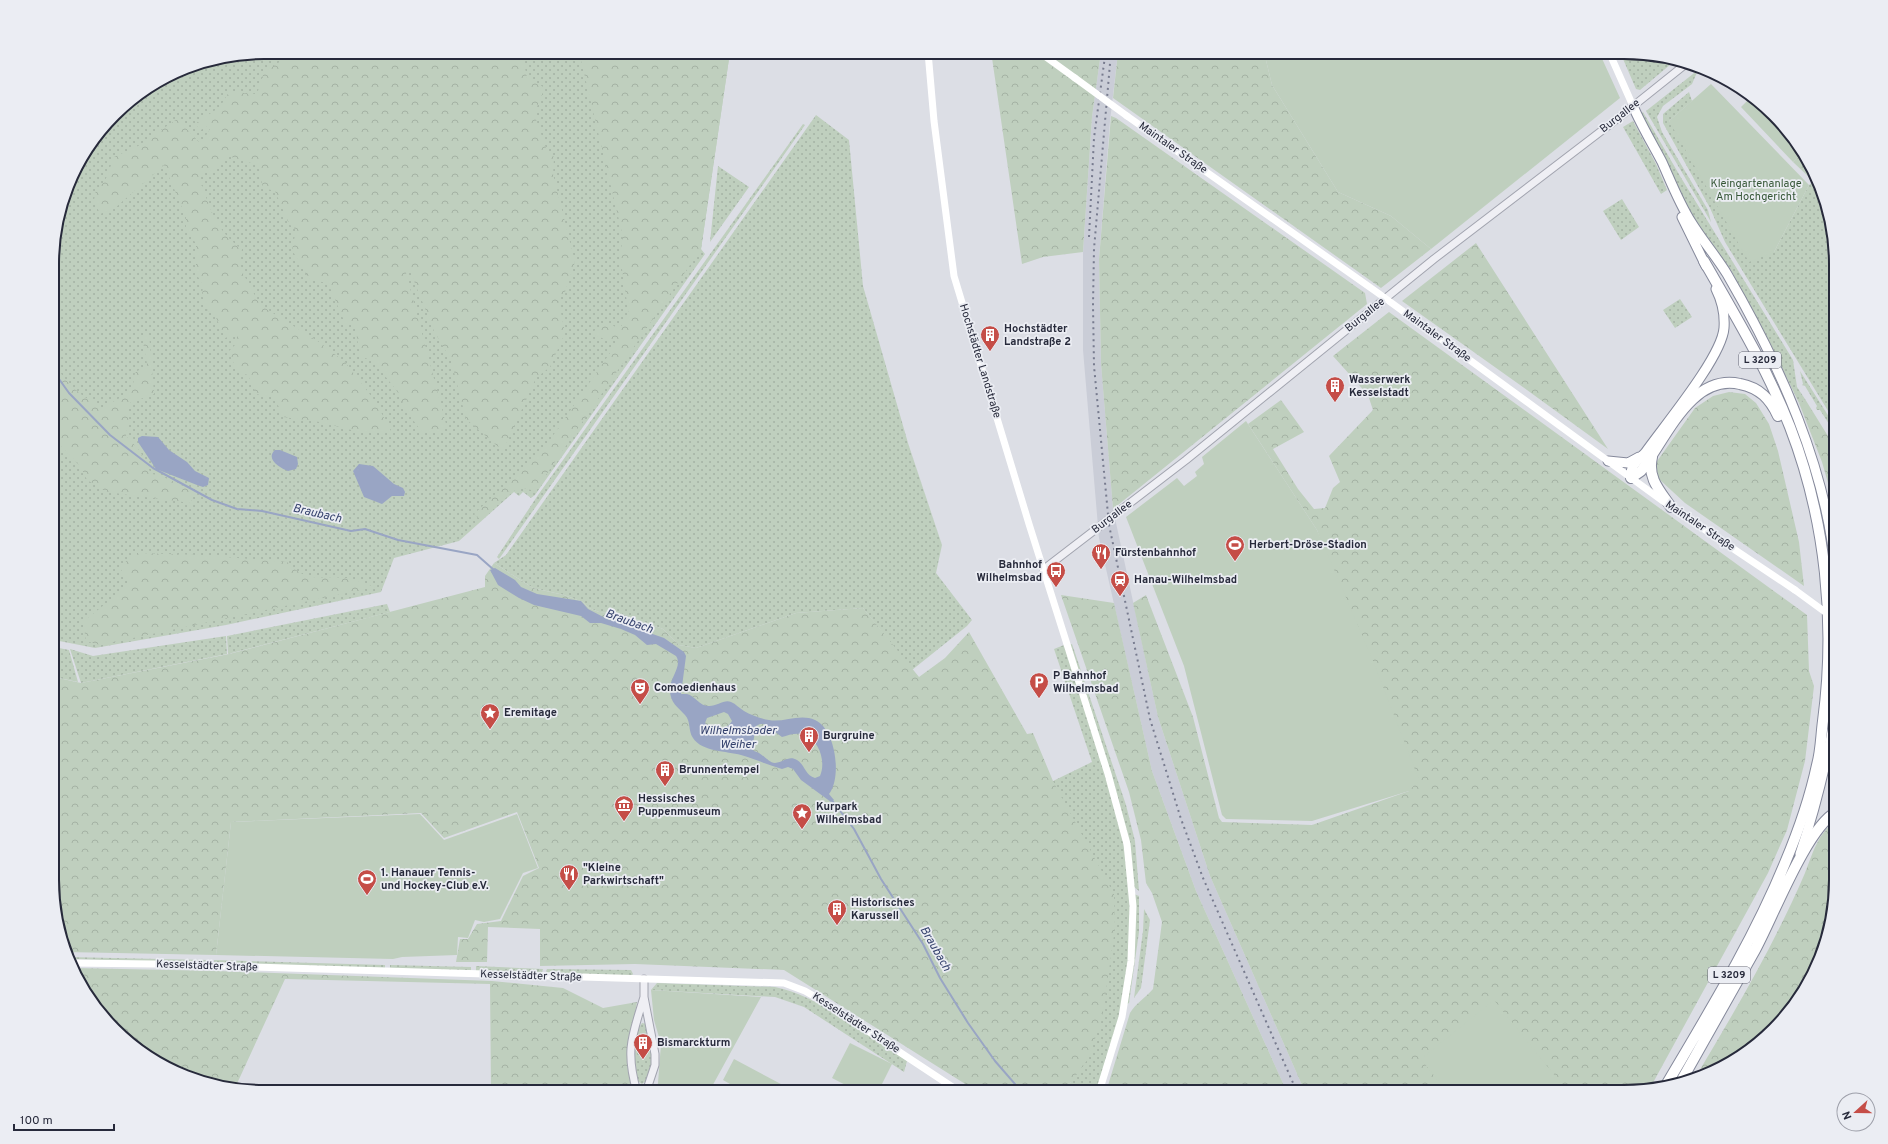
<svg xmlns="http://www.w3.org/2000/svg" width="1888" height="1144" viewBox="0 0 1888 1144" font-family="Overpass,sans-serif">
  <defs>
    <pattern id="grass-dots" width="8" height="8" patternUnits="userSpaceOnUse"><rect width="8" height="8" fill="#bfcfbe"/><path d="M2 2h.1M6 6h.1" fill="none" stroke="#a4b2a4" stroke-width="1.8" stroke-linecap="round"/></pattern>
    <pattern id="forest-crowns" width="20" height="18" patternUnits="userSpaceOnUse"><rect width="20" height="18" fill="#bfcfbe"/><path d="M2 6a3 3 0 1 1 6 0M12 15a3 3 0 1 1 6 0" fill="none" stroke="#a4b2a4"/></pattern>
  </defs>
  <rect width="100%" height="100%" fill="#dcdee5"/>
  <path fill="#cacdd7" d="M 1101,52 L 1118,52 L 1110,121 L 1099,259 L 1101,364 L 1113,509 L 1158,717 L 1210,876 L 1305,1092 L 1287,1092 L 1196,891 L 1152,771 L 1099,538 L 1083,350 L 1083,253 L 1092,117 Z"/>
  <path fill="url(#grass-dots)" d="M 264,52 L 730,52 L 701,249 L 705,254 L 535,495 L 531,498 L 523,492 L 519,496 L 514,492 L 459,541 L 394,558 L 381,592 L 226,625 L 95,648 L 54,640 L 54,237 L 74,170 L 124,105 L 183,68 Z
    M 1620,52 L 1624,52 L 1677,59 L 1640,90 L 1636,89 Z
    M 1698,70 L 1692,84 L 1663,106 L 1657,117 L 1662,132 L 1708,210 L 1711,222 L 1646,111 Z
    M 1689,92 L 1692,101 L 1669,121 L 1774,252 L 1809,185 L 1817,179 L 1825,196 L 1836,250 L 1836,424 L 1725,242 L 1710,208 L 1663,123 L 1663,114 Z
    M 1643,112 L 1680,176 L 1793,360 L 1797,387 L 1805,399 L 1799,403 L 1770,343 L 1731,270 L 1690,215 L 1641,114 Z
    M 816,115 L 849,140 L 863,286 L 908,443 L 942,545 L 936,573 L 972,620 L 967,626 L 912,670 L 863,608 L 796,613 L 696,648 L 679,645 L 663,629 L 620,613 L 599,612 L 589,608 L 583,602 L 564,595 L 533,588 L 494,563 L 506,555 Z
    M 1633,121 L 1656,164 L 1667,190 L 1661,194 L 1623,127 Z
    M 803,124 L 805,125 L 499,559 L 497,557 L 538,495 Z
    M 718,166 L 749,187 L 710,242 Z
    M 1622,199 L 1639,227 L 1621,240 L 1603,211 Z
    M 1680,299 L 1692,317 L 1675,328 L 1663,310 Z
    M 1800,371 L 1836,428 L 1836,435 L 1820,410 L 1817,410 L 1816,408 L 1817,406 L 1805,386 L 1802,385 L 1803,384 Z
    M 387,604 L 390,612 L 228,654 L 227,636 Z
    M 226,636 L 227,654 L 81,683 L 70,649 L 93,656 Z
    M 1072,644 L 1126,805 L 1135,841 L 1139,891 L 1134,887 L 1129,842 L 1069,645 Z
    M 1064,645 C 1083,705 1106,766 1120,827 C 1130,870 1132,916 1129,960 C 1126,1005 1109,1049 1097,1092 L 1058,1092 L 1071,1082 L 1053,781 L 1092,762 L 1054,649 Z
    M 54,647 L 69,650 L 78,682 L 54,677 Z
    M 1134,894 L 1139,896 L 1139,932 L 1129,1003 L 1127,1004 Z
    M 1144,909 L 1150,920 L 1141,988 L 1134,998 L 1143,931 Z
    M 67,957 L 207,960 L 207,963 L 69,959 Z
    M 214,960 L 385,965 L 385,970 L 214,964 Z
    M 390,965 L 471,967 L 471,972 L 390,970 Z
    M 476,966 L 543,969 L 542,973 L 476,972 Z
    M 547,969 L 631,970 L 633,974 L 631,976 L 546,973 Z
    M 657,983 L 775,987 C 818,995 869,1037 907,1061 L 904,1072 L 804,1007 L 775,997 L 651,990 Z
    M 642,1023 L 647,1024 C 649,1039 659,1074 642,1084 L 636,1080 C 631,1062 631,1038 642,1023 Z"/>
  <path fill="url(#forest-crowns)" d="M 295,52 L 531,52 L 524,63 L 527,78 L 545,88 L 534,114 L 547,151 L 554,157 L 553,174 L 575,262 L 564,295 L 558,298 L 565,333 L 550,367 L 536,378 L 503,451 L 466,419 L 451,360 L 434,331 L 410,271 L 406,273 L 446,424 L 438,432 L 422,432 L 407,412 L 397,391 L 373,361 L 360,356 L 355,325 L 345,323 L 328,283 L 310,280 L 292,250 L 296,230 L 289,224 L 275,191 L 263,188 L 258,165 L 228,156 L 214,170 L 199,174 C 207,203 216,232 242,249 L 239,266 L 260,305 L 319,342 L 345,362 L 375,401 L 392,433 L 355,431 L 320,422 L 283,417 L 275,398 L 256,394 L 248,375 L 237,372 L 229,351 L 237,343 L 237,333 L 225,338 L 215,315 L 208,311 L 202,295 L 203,286 L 196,273 L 196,244 L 186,227 L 186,217 L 164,165 L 115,208 L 100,214 L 94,200 L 96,190 L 105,181 L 114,157 L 138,146 L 177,119 L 201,144 L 210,129 L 208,126 L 199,131 L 196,123 L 220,107 L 229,92 L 257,94 L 264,72 Z
    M 579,52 L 730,52 L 701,249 L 535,491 L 519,487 L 480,519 L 474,514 L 543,450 L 619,340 L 606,340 L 591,333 L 607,322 L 619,329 L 629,316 L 620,256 L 623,237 Z
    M 939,52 L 1101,52 L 1092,117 L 1083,252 L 1043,257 L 1022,264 L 992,58 L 939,57 Z
    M 1118,52 L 1264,52 L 1272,85 L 1338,192 L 1391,216 L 1431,249 L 1381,288 L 1113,98 Z
    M 187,67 L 185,80 L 161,82 L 183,68 Z
    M 1111,116 L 1116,118 L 1365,293 L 1367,304 L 1113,509 L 1101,364 L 1099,259 Z
    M 1803,153 L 1814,172 L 1810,178 L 1793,162 Z
    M 1476,243 L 1608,449 L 1527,390 L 1402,301 Z
    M 1389,312 L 1807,615 L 1809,671 L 1814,686 L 1805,761 L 1787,830 L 1768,873 L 1649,1090 L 1637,1092 L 1305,1092 L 1210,876 L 1158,717 L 1133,603 L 1146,595 L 1193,717 L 1219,818 L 1222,822 L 1312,825 L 1409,791 L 1317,530 L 1248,424 L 1281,400 L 1304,432 L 1273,449 L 1298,489 L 1314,509 L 1325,508 L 1333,488 L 1340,482 L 1329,456 L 1373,410 L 1368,395 L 1333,356 Z
    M 149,334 L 154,394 L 127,404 L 129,417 L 126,436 L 140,451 L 151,474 L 159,475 L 194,491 L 191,503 L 107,492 L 87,480 L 81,467 L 54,439 L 54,363 C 68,386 79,394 102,408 L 132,391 L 135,373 L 147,364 L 142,336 Z
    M 1729,392 L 1745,394 L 1756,403 L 1769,424 L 1778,451 L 1799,542 L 1804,586 L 1685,503 L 1659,479 L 1655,472 L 1655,464 L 1695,408 L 1713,396 Z
    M 1805,399 L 1836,449 L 1836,511 L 1822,462 L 1799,403 Z
    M 137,553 L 199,555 L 287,562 C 308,584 319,575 345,578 C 354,578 365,584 375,587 L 100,645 L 86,641 L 83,622 L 131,583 L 119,567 Z
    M 494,563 L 533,588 L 564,595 L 583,602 L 589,608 L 599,612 L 620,613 L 663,629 L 679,645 L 696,648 L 796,613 L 863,608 L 919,677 L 945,658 L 969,632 L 1027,734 L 1033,733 L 1053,781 L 1114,894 L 1115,928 L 1102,1019 L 1088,1059 L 1071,1082 L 1058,1092 L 978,1092 L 784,970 L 635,964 L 540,966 L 540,929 L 488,927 L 487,962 L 456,962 L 460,939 L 468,939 L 477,924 L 501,921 L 523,876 L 539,868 L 517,812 L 444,838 L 421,813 L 231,822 L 216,955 L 65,952 L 54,907 L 54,677 L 81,683 L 229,654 L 485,587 L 485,576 Z
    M 1061,595 L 1114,603 L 1152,771 L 1196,891 L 1287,1092 L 1106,1092 L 1130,1013 C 1136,1003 1145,998 1153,989 L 1162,922 L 1152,893 L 1146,883 L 1141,840 L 1129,792 Z
    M 1836,822 L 1836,893 L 1829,935 L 1807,986 L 1774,1030 L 1730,1063 L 1695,1078 C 1735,1011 1774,945 1805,873 C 1812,856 1818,831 1836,822 Z
    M 73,968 L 218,971 L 492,981 L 563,988 L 603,1008 L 637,1002 L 627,1058 L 628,1071 L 635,1092 L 491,1092 L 490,984 L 285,979 L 235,1088 L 209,1085 L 158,1063 L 114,1030 L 88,997 Z"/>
  <path fill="#bfcfbe" d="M 1264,52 L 1599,52 L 1620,98 L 1431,249 L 1391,216 L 1338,192 L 1272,85 Z
    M 1711,84 L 1809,185 L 1774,252 L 1749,262 L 1669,121 Z
    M 1751,97 L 1774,114 L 1803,153 L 1793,162 L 1741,107 Z
    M 1246,421 L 1317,530 L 1372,658 L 1419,780 L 1409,791 L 1312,821 L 1226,819 L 1222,815 L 1184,666 L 1126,517 L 1177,478 L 1184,486 L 1197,476 L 1195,472 L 1204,464 L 1202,457 Z
    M 420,814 L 444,840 L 517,814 L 538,868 L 523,873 L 500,919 L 484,922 L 475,920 L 468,938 L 458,937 L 457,955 L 402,957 L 393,959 L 216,955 L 231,822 Z
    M 651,990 L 761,997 L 709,1092 L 656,1092 L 658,1083 L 661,1044 L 654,1020 Z
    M 1494,1000 L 1568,1092 L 1447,1092 L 1421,1059 Z
    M 850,1043 L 892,1064 L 878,1092 L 859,1092 L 832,1078 Z
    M 734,1059 L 796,1092 L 744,1092 L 723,1080 Z"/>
  <path fill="#99a5c4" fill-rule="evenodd" d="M 142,436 L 158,437 L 169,450 L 187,462 L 195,471 L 209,478 L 208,485 L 203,487 L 197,485 L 156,469 L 138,442 L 138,438 Z
    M 280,450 L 297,457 L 298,464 L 296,469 L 288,471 C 280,468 265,459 275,450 Z
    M 359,464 L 373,466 L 394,484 L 403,488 L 405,492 L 404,496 L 392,496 L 382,504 L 364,497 L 353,471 Z
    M 495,568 L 515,580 L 521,587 L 537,594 L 581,601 L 588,609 L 609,620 L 626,622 L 641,630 L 664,638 L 684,652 L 686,656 L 681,694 C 683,694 685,694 687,694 C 695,696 700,706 708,706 C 716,707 724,699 731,702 C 736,704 739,708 744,711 C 751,715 761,719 769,720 C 783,723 800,713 815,720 C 836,729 842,778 829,794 L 834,800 L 831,802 L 801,780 L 793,769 L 788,767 L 782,769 C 768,765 755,759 741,755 C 727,751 702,752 693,738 C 688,731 691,721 685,715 C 678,707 670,703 670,690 C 669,679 683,666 676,656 L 656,644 L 647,645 L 635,635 L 621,629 L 601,623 L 590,623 L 581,616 L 534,605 L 519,598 L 498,585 L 490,570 ZM 724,712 L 728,714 L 732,721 C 725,732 713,732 705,723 L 707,718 ZM 760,724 L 764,724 L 782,737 C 789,735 797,732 804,735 C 820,740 826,763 820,776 L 815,778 C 805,775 805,765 797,760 C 789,755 784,762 775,763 C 768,763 763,753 754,751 L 752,749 L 756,726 Z"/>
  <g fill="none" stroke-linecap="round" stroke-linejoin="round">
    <path stroke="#99a5c4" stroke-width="2" d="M 54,372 L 69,393 L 110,435 L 153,468 L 212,500 L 237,509 L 262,511 L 351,531 L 365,529 L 398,540 L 477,555 L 494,570
      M 831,799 L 854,829 L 881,879 L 923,944 L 940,978 L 968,1023 L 995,1061 L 1022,1092"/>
    <defs>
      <path id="tertiary" d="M 1044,569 L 1186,460 L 1434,259 L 1617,119 L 1687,63
        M 644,979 L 644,997 L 655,1054 L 655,1065 L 646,1092
        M 637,1092 C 625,1051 632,1036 644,997"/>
      <path id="trunk" d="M 1633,106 C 1641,125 1652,143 1662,162 C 1671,182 1679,203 1691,222 C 1702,240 1716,256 1727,274 C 1780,365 1826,467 1836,573
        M 1682,217 L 1706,266
        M 1608,461 L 1628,463 L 1639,457
        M 1631,478 C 1629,467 1638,460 1645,453 C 1664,426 1722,357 1724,328 C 1725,314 1722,301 1716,289
        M 1800,854 C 1816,807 1827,760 1836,711"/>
      <path id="motorway" d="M 1652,457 C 1647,478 1660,491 1671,507
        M 1631,478 L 1641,471 C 1666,439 1691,373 1740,384 C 1760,388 1770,399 1778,416
        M 1679,1085 C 1704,1040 1730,995 1755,950 C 1773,917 1806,829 1836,812
        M 1665,1087 C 1708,1014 1753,941 1785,863 C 1798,832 1810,798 1817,765 C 1821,751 1821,736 1823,721 C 1836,623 1826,520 1790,427 C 1767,368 1735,315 1704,261"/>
    </defs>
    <use href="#tertiary" stroke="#a2a4af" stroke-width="9"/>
    <use href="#trunk" stroke="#85899b" stroke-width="11"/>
    <use href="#motorway" stroke="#85899b" stroke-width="12"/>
    <use href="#tertiary" stroke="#efeff4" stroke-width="7"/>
    <path stroke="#fff" stroke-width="7" d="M 928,52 L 934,121 L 954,276 L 1029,524 L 1108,774 L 1127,844 L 1133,906 L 1131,961 L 1122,1017 L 1099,1092
      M 1039,52 L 1075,78
      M 1609,52 L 1633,106
      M 1127,116 L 1378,293 L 1671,507 L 1795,590
      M 71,963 L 154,964 L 784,983 L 805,991 L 824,1002 L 960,1092"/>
    <use href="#trunk" stroke="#fff" stroke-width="9"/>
    <use href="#motorway" stroke="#fff" stroke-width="10"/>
    <path stroke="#777b8e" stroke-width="2" stroke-dasharray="2 4" stroke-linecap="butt" d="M 1111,52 L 1094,249 L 1093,305 L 1094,366 L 1109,525 L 1150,719 L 1181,819 L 1203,878 L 1297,1092
      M 1089,237 L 1094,138 L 1105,56"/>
    <path stroke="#fff" stroke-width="7" d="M 1075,78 L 1127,116
      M 1795,590 L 1836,620"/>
  </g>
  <defs>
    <symbol id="building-pin" viewBox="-11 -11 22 30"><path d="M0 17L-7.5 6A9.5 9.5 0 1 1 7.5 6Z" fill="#c54d47" stroke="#ebedf3"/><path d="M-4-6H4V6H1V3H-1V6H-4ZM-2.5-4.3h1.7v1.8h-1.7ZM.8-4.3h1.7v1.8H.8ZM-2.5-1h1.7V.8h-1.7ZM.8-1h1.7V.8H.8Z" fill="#fff"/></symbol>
    <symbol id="stadium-pin" viewBox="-11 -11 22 30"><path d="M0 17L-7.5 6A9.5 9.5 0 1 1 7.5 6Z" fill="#c54d47" stroke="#ebedf3"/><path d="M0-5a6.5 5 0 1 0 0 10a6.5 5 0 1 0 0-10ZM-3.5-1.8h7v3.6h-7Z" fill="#fff"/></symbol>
    <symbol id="restaurant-pin" viewBox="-11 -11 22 30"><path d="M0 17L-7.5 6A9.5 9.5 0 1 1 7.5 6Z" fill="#c54d47" stroke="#ebedf3"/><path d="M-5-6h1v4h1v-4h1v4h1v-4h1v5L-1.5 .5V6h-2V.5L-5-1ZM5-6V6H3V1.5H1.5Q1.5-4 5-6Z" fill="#fff"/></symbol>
    <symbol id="bus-pin" viewBox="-11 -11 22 30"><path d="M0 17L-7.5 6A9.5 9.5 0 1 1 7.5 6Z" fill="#c54d47" stroke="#ebedf3"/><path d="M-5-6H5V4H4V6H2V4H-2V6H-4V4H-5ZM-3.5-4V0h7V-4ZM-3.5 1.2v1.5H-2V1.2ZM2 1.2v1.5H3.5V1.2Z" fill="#fff"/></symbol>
    <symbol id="station-pin" viewBox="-11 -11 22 30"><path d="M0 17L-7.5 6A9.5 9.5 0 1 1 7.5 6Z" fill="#c54d47" stroke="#ebedf3"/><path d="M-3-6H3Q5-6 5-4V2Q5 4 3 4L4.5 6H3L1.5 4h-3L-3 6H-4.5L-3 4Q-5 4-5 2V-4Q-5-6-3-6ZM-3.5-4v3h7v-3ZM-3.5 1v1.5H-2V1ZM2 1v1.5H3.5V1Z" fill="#fff"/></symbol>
    <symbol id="parking-pin" viewBox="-11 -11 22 30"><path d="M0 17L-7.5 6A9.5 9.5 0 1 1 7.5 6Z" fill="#c54d47" stroke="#ebedf3"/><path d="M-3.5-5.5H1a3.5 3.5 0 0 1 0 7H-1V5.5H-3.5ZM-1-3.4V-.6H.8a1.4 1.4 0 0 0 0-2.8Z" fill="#fff"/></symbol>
    <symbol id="theatre-pin" viewBox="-11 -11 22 30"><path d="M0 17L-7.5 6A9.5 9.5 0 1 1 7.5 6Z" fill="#c54d47" stroke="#ebedf3"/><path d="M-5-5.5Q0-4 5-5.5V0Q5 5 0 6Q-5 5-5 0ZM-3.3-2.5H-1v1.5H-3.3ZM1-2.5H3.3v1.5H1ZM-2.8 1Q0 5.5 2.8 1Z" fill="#fff"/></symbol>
    <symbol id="sight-pin" viewBox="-11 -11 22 30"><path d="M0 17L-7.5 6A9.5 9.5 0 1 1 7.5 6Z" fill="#c54d47" stroke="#ebedf3"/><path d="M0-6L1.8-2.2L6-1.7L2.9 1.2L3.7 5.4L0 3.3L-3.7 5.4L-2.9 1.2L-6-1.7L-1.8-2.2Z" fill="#fff"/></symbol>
    <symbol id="museum-pin" viewBox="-11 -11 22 30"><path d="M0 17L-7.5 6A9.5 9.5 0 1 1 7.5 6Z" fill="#c54d47" stroke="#ebedf3"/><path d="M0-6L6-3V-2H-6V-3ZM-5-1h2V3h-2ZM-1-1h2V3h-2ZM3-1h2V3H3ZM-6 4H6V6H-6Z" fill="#fff"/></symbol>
  </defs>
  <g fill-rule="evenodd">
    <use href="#building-pin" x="979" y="324" width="22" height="30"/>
    <use href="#building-pin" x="1324" y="375" width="22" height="30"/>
    <use href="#stadium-pin" x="1224" y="534" width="22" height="30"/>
    <use href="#restaurant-pin" x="1090" y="542" width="22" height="30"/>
    <use href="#bus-pin" x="1045" y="560" width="22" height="30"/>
    <use href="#station-pin" x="1109" y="569" width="22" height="30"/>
    <use href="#parking-pin" x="1028" y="671" width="22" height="30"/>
    <use href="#theatre-pin" x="629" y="677" width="22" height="30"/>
    <use href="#sight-pin" x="479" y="702" width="22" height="30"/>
    <use href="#building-pin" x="798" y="725" width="22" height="30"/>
    <use href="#building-pin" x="654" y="759" width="22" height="30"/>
    <use href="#museum-pin" x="613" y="794" width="22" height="30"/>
    <use href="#sight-pin" x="791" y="802" width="22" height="30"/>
    <use href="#restaurant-pin" x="558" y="863" width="22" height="30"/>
    <use href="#stadium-pin" x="356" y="868" width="22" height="30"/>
    <use href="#building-pin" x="826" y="898" width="22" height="30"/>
    <use href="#building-pin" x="632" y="1032" width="22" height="30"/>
  </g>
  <g text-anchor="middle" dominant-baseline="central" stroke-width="3.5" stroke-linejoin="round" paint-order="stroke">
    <g fill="#ebedf3" stroke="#626472" stroke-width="1">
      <rect x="1739" y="352" width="42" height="16" rx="3"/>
      <rect x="1708" y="967" width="42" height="16" rx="3"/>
    </g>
    <g font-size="10" font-weight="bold" fill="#272a3b">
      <text x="1760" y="360">L 3209</text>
      <text x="1729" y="975">L 3209</text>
    </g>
    <g font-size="11" fill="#272a3b" stroke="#ebedf3">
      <text transform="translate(1620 116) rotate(-38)">Burgallee</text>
      <text transform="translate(1173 148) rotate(35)">Maintaler Straße</text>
      <text transform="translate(1365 315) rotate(-39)">Burgallee</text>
      <text transform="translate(1437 336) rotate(36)">Maintaler Straße</text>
      <text transform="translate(980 361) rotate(73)">Hochstädter Landstraße</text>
      <text transform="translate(1112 517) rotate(-37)">Burgallee</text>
      <text transform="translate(1700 526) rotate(34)">Maintaler Straße</text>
      <text transform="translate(207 966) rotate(2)">Kesselstädter Straße</text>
      <text transform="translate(531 976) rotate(2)">Kesselstädter Straße</text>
      <text transform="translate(856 1023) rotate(33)">Kesselstädter Straße</text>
    </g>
    <g font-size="11" fill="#355636" stroke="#ebedf3">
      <text x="1756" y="184">Kleingartenanlage<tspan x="1756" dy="13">Am Hochgericht</tspan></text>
    </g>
    <g font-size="11" font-weight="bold" fill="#272a3b" stroke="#ebedf3" text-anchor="start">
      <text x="1004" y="329">Hochstädter<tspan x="1004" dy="13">Landstraße 2</tspan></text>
      <text x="1349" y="380">Wasserwerk<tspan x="1349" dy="13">Kesselstadt</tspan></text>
      <text x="1249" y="545">Herbert-Dröse-Stadion</text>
      <text x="1115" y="553">Fürstenbahnhof</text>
      <text x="1042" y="565" text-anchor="end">Bahnhof<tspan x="1042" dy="13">Wilhelmsbad</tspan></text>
      <text x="1134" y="580">Hanau-Wilhelmsbad</text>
      <text x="1053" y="676">P Bahnhof<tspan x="1053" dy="13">Wilhelmsbad</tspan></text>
      <text x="654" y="688">Comoedienhaus</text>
      <text x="504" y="713">Eremitage</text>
      <text x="823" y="736">Burgruine</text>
      <text x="679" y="770">Brunnentempel</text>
      <text x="638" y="799">Hessisches<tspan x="638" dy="13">Puppenmuseum</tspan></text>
      <text x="816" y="807">Kurpark<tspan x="816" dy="13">Wilhelmsbad</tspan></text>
      <text x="583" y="868">"Kleine<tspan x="583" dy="13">Parkwirtschaft"</tspan></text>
      <text x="381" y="873">1. Hanauer Tennis-<tspan x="381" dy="13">und Hockey-Club e.V.</tspan></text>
      <text x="851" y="903">Historisches<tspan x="851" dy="13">Karussell</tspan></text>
      <text x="657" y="1043">Bismarckturm</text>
    </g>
    <g font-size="12" font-style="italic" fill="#34416c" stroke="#ebedf3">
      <text transform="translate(317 514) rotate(13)">Braubach</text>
      <text transform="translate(629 622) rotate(20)">Braubach</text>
      <text x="738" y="731">Wilhelmsbader<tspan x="738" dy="14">Weiher</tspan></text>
      <text transform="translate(935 949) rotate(60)">Braubach</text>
    </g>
  </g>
  <path d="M0 0H1888V1144H0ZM264 59H1624A205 205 0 0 1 1829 264V880A205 205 0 0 1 1624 1085H264A205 205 0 0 1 59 880V264A205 205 0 0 1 264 59Z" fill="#ebedf3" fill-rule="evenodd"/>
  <path fill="none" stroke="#272a3b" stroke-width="2" d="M264 59H1624A205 205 0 0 1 1829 264V880A205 205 0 0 1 1624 1085H264A205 205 0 0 1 59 880V264A205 205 0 0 1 264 59Z"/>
  <g transform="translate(1856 1112) rotate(249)"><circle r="19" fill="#ebedf3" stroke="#9d9fa9"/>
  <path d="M0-3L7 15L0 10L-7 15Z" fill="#c54d47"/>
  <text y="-6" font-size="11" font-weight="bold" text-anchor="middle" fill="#272a3b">N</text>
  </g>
  <path d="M14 1124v6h100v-6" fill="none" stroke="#272a3b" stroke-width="2"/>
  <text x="20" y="1124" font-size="12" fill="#272a3b" stroke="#ebedf3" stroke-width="3" paint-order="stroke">100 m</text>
</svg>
